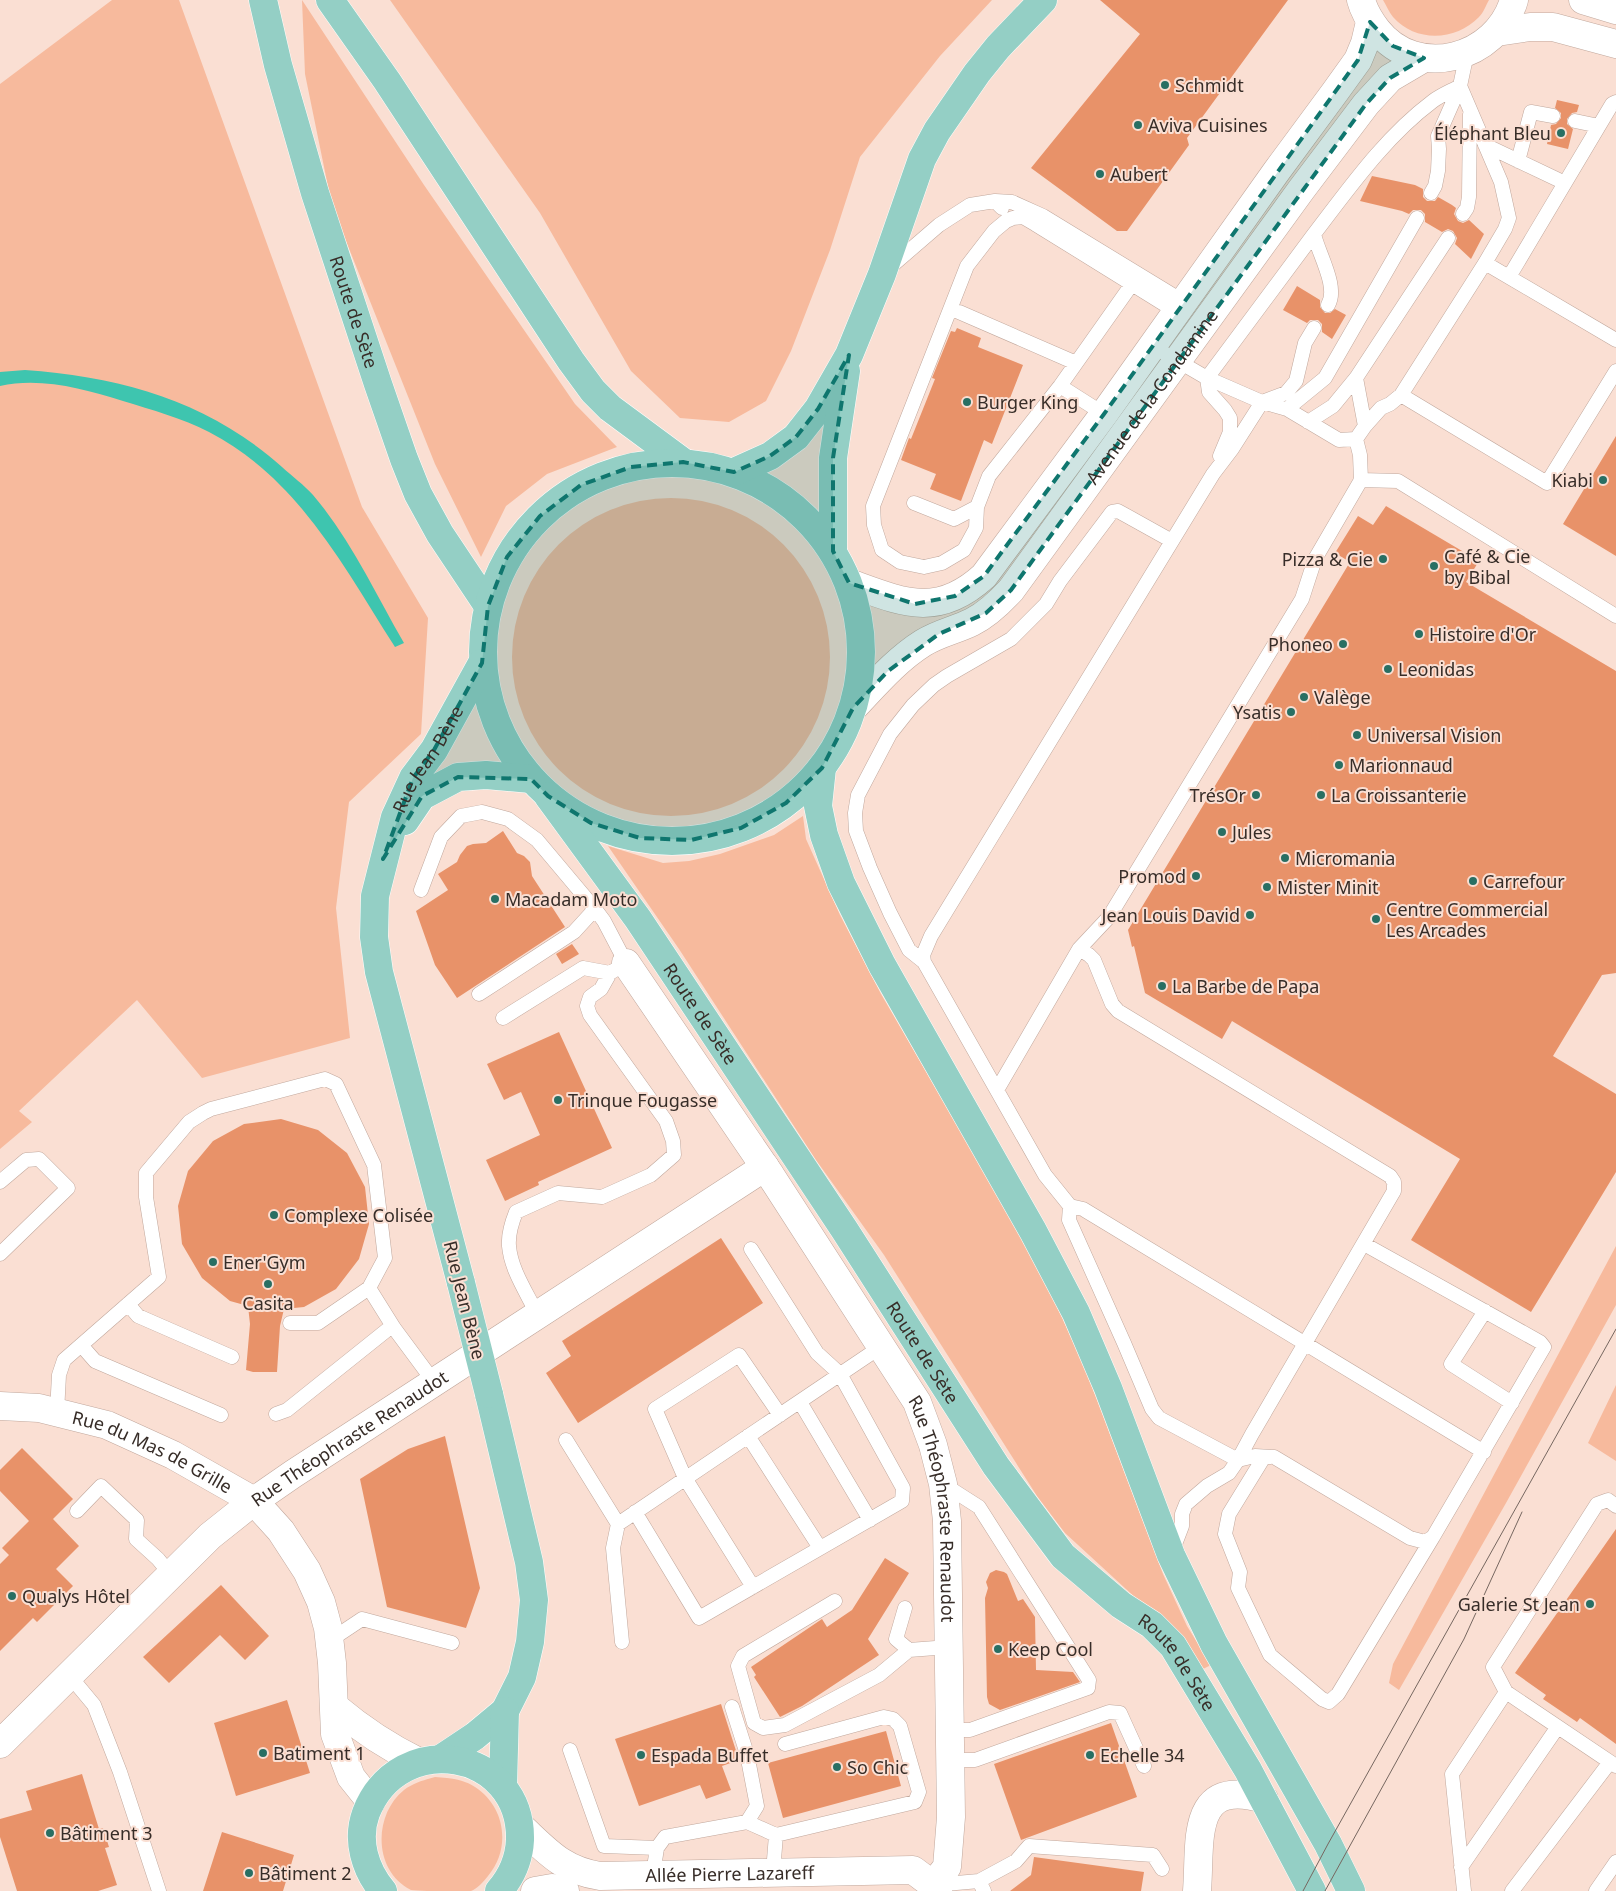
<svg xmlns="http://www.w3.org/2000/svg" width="1616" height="1891" viewBox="0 0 1616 1891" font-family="'Noto Sans',sans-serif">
  <rect width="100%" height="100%" fill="#fadfd3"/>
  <path fill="#f7ba9d" d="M 112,0 L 179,0 L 362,507 L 428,618 L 421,734 L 349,802 L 336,908 L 350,1038 L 202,1078 L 137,1000 L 19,1111 L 32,1122 L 0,1149 L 0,84 Z
    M 302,0 L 424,185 L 575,404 L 617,447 L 547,474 L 506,506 L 481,557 L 435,464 L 332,206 L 305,74 Z
    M 390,0 L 992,0 L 940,56 L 860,157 L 830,250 L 791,351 L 766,401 L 729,422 L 680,418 L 631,371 L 540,213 Z
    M 1383,0 L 1489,0 C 1486,5 1484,12 1479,17 C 1456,41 1416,43 1393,17 C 1389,12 1386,5 1383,0 Z
    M512 657a159 159 0 1 1 318 0a159 159 0 1 1-318 0Z
    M 803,816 L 806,839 L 840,915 L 881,994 L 1018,1230 L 1051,1294 L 1082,1361 L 1163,1574 L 1187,1626 L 1211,1665 L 1201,1670 L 1151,1612 L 1065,1533 L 1037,1496 L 884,1255 L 816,1160 L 679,949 L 608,846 L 663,863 L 689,861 L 720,854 L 774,835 Z
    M 1616,1246 L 1616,1305 L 1506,1503 L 1399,1690 L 1389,1683 L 1393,1664 Z
    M 1616,1385 L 1616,1461 L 1588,1443 Z
    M 435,1777 C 449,1778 463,1779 475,1787 C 506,1807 511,1849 488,1876 C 484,1881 477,1889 471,1891 C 463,1891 452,1891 444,1891 C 437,1891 417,1891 411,1890 C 373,1871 373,1815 404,1790 C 413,1783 424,1780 435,1777 Z"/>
  <path fill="#3ec5af" d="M 25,370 C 122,377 208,401 282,467 C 292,476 304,485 313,495 C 350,538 375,593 404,643 L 395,647 C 343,566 299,479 209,432 C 182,418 152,410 123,401 C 84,389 41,377 0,386 L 0,372 Z"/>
  <path fill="#e89269" d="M 1100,0 L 1288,0 L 1187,138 L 1189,145 L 1127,231 L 1117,231 L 1031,168 L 1140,34 Z
    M 1557,100 L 1579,105 L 1577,112 L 1572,113 L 1567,119 L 1567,124 L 1573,129 L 1568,149 L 1547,144 L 1551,125 L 1556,124 L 1561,118 L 1561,113 L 1555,108 Z
    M 1372,176 L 1415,185 L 1423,189 L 1423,197 L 1427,201 L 1435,201 L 1438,197 L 1452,205 L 1456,208 L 1454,214 L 1458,221 L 1463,223 L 1469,220 L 1484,234 L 1471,259 L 1455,244 L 1457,238 L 1453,231 L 1448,229 L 1442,232 L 1425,222 L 1425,214 L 1421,210 L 1413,210 L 1409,214 L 1402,211 L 1360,201 Z
    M 1297,286 L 1320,300 L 1320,307 L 1325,313 L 1330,313 L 1335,309 L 1346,315 L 1332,339 L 1322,332 L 1322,324 L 1318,320 L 1310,320 L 1307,323 L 1283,310 Z
    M 957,328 L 981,338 L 978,347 L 1023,365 L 992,444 L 984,440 L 961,501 L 930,489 L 936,474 L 901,460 L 909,438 L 911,439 L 935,379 L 932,378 L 951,331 L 955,332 Z
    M 1616,436 L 1616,556 L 1563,524 Z
    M 1386,506 L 1479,561 L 1466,582 L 1616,671 L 1616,973 L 1602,975 L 1553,1056 L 1616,1094 L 1616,1172 L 1531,1312 L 1411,1240 L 1460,1159 L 1232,1021 L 1222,1039 L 1145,993 L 1134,946 L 1132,947 L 1128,930 L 1350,562 L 1335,553 L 1358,516 L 1373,525 Z
    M 503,831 L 517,853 L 524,856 L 530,862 L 532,876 L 565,927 L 457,998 L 435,965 L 416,911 L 448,890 L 438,874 L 457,862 L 460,855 L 467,846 L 473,844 L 486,843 Z
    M 572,944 L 579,954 L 562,964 L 556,954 Z
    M 559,1032 L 612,1148 L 538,1182 L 539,1185 L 505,1201 L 486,1160 L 540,1135 L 521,1092 L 504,1100 L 487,1064 Z
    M 281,1119 L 318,1130 L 347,1153 L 365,1187 L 369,1224 L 359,1259 L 336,1289 L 304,1307 L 284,1309 L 280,1326 L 277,1372 L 253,1372 L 246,1370 L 250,1324 L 248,1306 L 230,1301 L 202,1278 L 182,1244 L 178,1206 L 188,1171 L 213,1141 L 244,1124 Z
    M 721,1238 L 763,1303 L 578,1423 L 546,1373 L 571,1356 L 562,1341 Z
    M 445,1436 L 480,1588 L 466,1628 L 387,1607 L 360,1479 L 408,1449 Z
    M 22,1448 L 73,1499 L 53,1519 L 79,1546 L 56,1569 L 73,1586 L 37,1622 L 33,1618 L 0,1651 L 0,1564 L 9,1555 L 2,1548 L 29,1521 L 0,1491 L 0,1470 Z
    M 1616,1529 L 1616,1744 L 1580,1718 L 1577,1722 L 1543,1699 L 1546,1695 L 1515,1673 Z
    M 885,1558 L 909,1573 L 868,1639 L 879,1655 L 802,1706 L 780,1717 L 754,1677 L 756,1675 L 751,1667 L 822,1619 L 827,1627 L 852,1610 Z
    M 996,1570 L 1004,1572 L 1007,1574 L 1018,1601 L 1023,1599 L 1035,1617 L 1036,1670 L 1073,1672 L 1080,1682 L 1000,1710 L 989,1704 L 987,1697 L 985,1598 L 988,1588 L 986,1582 L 990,1573 Z
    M 221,1585 L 269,1636 L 245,1660 L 220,1635 L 169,1683 L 143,1657 Z
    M 287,1700 L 310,1773 L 236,1796 L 214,1723 Z
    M 721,1704 L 739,1760 L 722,1766 L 731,1790 L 706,1799 L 700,1785 L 639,1806 L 615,1739 Z
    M 1111,1723 L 1137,1797 L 1021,1840 L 994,1764 Z
    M 886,1731 L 901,1786 L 783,1818 L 768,1763 Z
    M 82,1774 L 99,1829 L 103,1828 L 109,1847 L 105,1848 L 117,1885 L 98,1891 L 17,1891 L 0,1837 L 0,1819 L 32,1810 L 26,1791 Z
    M 222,1832 L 294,1855 L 283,1891 L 203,1891 Z
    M 1034,1857 L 1144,1872 L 1141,1891 L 1010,1891 L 1031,1875 Z"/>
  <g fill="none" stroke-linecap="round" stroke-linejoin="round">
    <defs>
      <path id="lane" d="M 1575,121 L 1599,126
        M 1485,145 L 1565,183
        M 1518,161 L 1531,112 L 1553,116
        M 1431,193 L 1435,186 L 1438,171 L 1439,149 L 1438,136 L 1460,86
        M 995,201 L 1012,202 L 1043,216 L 1184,302
        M 1463,214 L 1467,208 L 1469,197 L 1470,114
        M 1485,263 L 1616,340
        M 888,269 L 939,225 L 970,205 L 995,201 L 1002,208
        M 1509,277 L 1612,104 L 1616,102
        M 1132,284 L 1060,386 L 989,476 L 977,507 L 976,528 L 964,550 L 942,563 L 924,567 L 900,562 L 882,550 L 874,525 L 873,506 L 967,266 L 994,231 L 1006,221 L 1013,218 L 1023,217 L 1035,224 L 1177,312
        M 1328,305 C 1339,287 1318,253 1314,234 C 1350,187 1385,137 1433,101 C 1441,95 1451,91 1460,86
        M 959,312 L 1076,363
        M 1314,328 L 1305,343 L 1296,381 L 1286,393 L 1262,402 L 1232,449 L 1213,474 L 931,936 L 923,955 L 924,962 L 1045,1175 L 1070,1206 L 1083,1209 L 1484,1452
        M 1152,346 L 1207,378 L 1262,402 L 1287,409 L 1339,440 L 1356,439
        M 1060,386 L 1104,414
        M 1401,395 L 1547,483 L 1616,371
        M 1287,409 L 1325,378 L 1417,218
        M 1308,422 L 1333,406 L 1356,378 L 1448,238
        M 1365,426 L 1381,408 L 1390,404 L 1401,395 L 1485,263 L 1505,229 L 1509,218 L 1501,182 L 1460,86 L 1467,53
        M 1220,456 L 1230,432 L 1230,418 L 1225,410 L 1209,392 L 1207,378 L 1314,234
        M 1361,480 L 1398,481 L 1616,616
        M 914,503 L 954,519 L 977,507
        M 421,890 L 441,837 L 461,816 L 482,812 L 508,819 L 537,840 L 595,909 L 604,921 L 626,963 L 610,973 L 583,968 L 503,1018
        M 1079,949 L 1089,955 L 1094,960 L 1112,1004 L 1118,1011 L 1390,1176 L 1394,1182 L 1394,1191 L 1252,1434 L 1238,1460 L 1229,1473 L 1207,1486 L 1186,1504 L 1182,1514 L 1182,1526 L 1172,1552
        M 924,962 L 909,950 L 890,913 L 870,868 L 856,831 L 855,813 L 858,795 L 890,734 L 913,705 L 934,685 L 947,676 L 1011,639 L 1046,604 L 1060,581 L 1112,512 L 1118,511 L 1172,541
        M 479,994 L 574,932 L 595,909
        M 997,1090 L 1079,949 L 1109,917 L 1302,599 L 1315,559 L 1361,480 L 1360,455 L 1356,439 L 1365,426 L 1356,378
        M 0,1182 L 26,1160 L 39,1159 L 68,1188 L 0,1254
        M 1070,1206 L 1069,1220 L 1124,1343 L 1152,1409 L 1159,1418 L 1238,1460 L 1255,1456 L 1274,1457 L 1410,1538 L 1425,1542 L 1433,1537 L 1544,1347 L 1540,1342 L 1364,1244
        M 128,1304 L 138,1316 L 232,1357
        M 1485,1311 L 1451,1364 L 1512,1403
        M 537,1314 C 527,1293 511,1270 509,1246 C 508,1235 512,1222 516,1212 L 558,1193 L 602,1197 L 651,1175 L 674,1155 L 673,1141 L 666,1121 L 590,1015 L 587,1006 L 590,997 L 601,989 L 610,973
        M 290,1323 L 318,1323 L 369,1288 L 394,1328 L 434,1382
        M 81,1345 L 95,1361 L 221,1415
        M 800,1402 L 870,1520
        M 57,1412 L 59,1375 L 64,1360 L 159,1277 L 146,1197 L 146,1173 L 189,1122 L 203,1113 L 211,1109 L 325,1079 L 336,1084 L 374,1165 L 385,1258 L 369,1288
        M 276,1414 L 287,1410 L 392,1326
        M 748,1436 L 820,1548
        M 566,1440 L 618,1524 L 882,1346
        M 1264,1457 L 1229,1514 L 1225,1534 L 1240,1572 L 1238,1588 L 1270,1655 L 1322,1699 L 1329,1702 L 1338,1694 L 1433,1537
        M 943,1484 L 979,1507 L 1089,1680 L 1088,1688 L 970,1730 L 950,1730
        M 77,1511 L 101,1486 L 137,1520 L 136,1539 L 158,1559 L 171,1575
        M 635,1512 L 699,1618 L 902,1501 L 903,1488 L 840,1374 L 817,1353 L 751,1249
        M 618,1524 L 613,1548 L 622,1642
        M 753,1587 L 685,1478 L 655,1409 L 739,1355 L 780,1415
        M 835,1601 L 743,1656 L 738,1666 L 754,1723 L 763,1728 L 785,1725 L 879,1675 L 909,1650
        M 905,1608 L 896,1639 L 909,1650 L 949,1647
        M 329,1641 L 362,1619 L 452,1643
        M 69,1675 L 94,1705 L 120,1772 L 159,1891
        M 1506,1692 L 1493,1667 L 1597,1504 L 1608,1500 L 1616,1506
        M 732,1707 L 747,1754 L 757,1806 L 747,1822
        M 570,1750 L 604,1846 L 657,1848 L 653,1874
        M 951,1760 L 975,1760 L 1109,1712 L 1120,1713 L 1144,1766
        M 657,1848 L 665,1837 L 747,1822 L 776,1835 L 915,1802 L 919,1792 L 900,1726 L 893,1719 L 884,1717 L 785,1744
        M 1461,1867 L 1557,1728
        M 773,1872 L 776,1835
        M 979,1881 L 1016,1861 L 1029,1846 L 1153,1855 L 1162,1869
        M 934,1885 L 979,1881 L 984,1891
        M 1464,1891 L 1452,1774 L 1506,1692 L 1616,1766
        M 1512,1891 L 1610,1762
        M 1596,1891 L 1616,1862"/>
      <g id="street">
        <path d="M 1361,0 C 1364,11 1370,21 1377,30 C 1417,81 1497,59 1514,0"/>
        <path d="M 1583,0 L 1616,10"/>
        <path d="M 1497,32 L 1530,27 L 1553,27 L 1616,44"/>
        <path d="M 849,583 C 902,602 937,619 984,576 L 1104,414 L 1276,172 L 1335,92 L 1358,60 L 1365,43 L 1370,22"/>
        <path id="s1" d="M 853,708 C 875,685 896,660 923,643 C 939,633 956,630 972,622 C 988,614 1000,602 1011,590 L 1301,190 L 1366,104 L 1390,78 L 1424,58"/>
        <path id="s2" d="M 626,963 L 771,1176 L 917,1402 L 933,1445 L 943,1484 L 947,1521 L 951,1817 L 947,1867 L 933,1885 L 938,1891"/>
        <path id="s3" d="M 0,1406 L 39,1408 L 107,1425 L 173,1455 L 254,1501 L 281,1531 L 307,1571 L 321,1602 L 328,1628 L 332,1663 L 335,1734 L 351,1777 L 371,1802"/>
        <path d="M 335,1707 C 361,1729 388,1747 419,1762"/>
        <path id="s4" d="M 0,1744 L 210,1536 L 254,1501 L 293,1474 L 765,1167"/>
        <path id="s5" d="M 520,1826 C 547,1851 562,1870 600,1876 L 913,1870 L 933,1885"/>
        <path d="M 535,1891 L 552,1888 L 565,1891"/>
      </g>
      <path id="secondary" d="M 1197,1891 C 1201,1841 1189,1777 1264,1799"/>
      <g id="primary">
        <path id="s6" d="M 263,0 L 278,65 L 315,193 L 378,384 L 404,459 L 418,494 L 440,534 L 488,606"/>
        <path d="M 330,0 L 387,81 L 571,361 L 593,391 L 610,408 L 683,462"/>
        <circle cx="672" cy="652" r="189"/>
        <path d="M 734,472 L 770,456 L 796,437 L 818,409 L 849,355 L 882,274 L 922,159 L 937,131 L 977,73 L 998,47 L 1043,0"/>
        <path d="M 833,551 L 833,458 L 846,371"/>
        <path d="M 822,768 L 818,806 L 824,835 L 841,883 L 882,965 L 1033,1231 L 1076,1313 L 1108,1388 L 1171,1555 L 1214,1644 L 1328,1844 L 1351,1891"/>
        <path id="s7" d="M 548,796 L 638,919 L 844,1229 L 996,1466 L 1063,1556 L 1121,1605 L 1152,1625 L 1173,1646 L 1248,1770 L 1312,1891"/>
        <path d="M 405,821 L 422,796 L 458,777 L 486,775 L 531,779"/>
        <path id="s8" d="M 461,1283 L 379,972 L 374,937 L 375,896 L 395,817 L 413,778 L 434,750 L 482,663"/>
        <path d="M 442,1758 L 475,1736 L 505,1711 L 522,1677 L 530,1642 L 534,1600 L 529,1562 L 489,1394"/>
        <path d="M 503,1786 L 505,1711"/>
        <path d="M 383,1891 C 365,1870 356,1840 366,1813 C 399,1728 522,1749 520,1840 C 519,1860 512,1876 499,1891"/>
      </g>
    </defs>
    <use href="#lane" stroke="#c1a89d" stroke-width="15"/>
    <use href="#street" stroke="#c1a89d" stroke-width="29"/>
    <use href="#secondary" stroke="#c1a89d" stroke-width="29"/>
    <use href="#primary" stroke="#fff" stroke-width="29"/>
    <use href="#lane" stroke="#fff" stroke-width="14"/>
    <use href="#street" stroke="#fff" stroke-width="28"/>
    <use href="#secondary" stroke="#fff" stroke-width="28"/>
    <use href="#primary" stroke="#94cfc5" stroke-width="28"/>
    <path stroke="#766760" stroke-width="1" d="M 1303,1891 L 1328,1844 L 1616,1329
      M 1325,1891 L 1464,1639 L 1522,1512"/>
    <defs>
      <path id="primary-bridge" d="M 461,1283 L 489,1394"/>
    </defs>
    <use href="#primary-bridge" stroke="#fff" stroke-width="29" stroke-linecap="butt"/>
    <use href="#primary-bridge" stroke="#94cfc5" stroke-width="28"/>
  </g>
  <path fill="#0f766e" fill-opacity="0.2" stroke="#0f766e" stroke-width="4" stroke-dasharray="10 6" stroke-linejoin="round" d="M 1370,22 L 1393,46 L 1424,58 L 1390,78 L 1366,104 L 1011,590 L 986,613 L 939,634 L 888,671 L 853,708 L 822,768 L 786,803 L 741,828 L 691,840 L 640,838 L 591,823 L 548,796 L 531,779 L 458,777 L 422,796 L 383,859 L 413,778 L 434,750 L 482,663 L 488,606 L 507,557 L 540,516 L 581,485 L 631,467 L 683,462 L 734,472 L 770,456 L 796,437 L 818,409 L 849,355 L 833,458 L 833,551 L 849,583 L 915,604 L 955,596 L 984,576 L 1104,414 L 1358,60 Z"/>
  <g fill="#296f63" stroke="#fadfd3" stroke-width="2">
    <circle cx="1165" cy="85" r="5"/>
    <circle cx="1138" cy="125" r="5"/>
    <circle cx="1561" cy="133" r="5"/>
    <circle cx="1100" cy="174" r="5"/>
    <circle cx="967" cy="402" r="5"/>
    <circle cx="1603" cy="480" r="5"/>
    <circle cx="1383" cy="559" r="5"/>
    <circle cx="1434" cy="566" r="5"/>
    <circle cx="1419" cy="634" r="5"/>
    <circle cx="1343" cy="644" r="5"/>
    <circle cx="1388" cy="669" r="5"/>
    <circle cx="1304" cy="697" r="5"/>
    <circle cx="1291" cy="712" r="5"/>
    <circle cx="1357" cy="735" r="5"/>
    <circle cx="1339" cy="765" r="5"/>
    <circle cx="1256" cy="795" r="5"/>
    <circle cx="1321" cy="795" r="5"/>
    <circle cx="1222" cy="832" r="5"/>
    <circle cx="1285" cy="858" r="5"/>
    <circle cx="1196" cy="876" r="5"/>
    <circle cx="1473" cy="881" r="5"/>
    <circle cx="1267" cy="887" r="5"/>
    <circle cx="495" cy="899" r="5"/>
    <circle cx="1250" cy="915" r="5"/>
    <circle cx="1376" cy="919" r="5"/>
    <circle cx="1162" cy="986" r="5"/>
    <circle cx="558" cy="1100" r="5"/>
    <circle cx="274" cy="1215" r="5"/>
    <circle cx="213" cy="1262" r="5"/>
    <circle cx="268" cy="1284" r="5"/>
    <circle cx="12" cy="1596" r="5"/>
    <circle cx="1590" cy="1604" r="5"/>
    <circle cx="998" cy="1649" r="5"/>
    <circle cx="263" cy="1753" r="5"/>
    <circle cx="641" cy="1755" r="5"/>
    <circle cx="1090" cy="1755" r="5"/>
    <circle cx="837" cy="1767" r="5"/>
    <circle cx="50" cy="1833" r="5"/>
    <circle cx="249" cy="1873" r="5"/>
  </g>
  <g text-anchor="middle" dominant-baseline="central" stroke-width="4" stroke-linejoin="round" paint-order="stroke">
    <g font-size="18" fill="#372d28" stroke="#fadfd3" text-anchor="start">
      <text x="1175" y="85">Schmidt</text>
      <text x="1148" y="125">Aviva Cuisines</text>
      <text x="1551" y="133" text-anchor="end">Éléphant Bleu</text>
      <text x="1110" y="174">Aubert</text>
      <text x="977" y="402">Burger King</text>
      <text x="1593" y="480" text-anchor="end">Kiabi</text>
      <text x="1444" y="556">Café &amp; Cie<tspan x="1444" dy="21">by Bibal</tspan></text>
      <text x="1373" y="559" text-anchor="end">Pizza &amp; Cie</text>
      <text x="1429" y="634">Histoire d'Or</text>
      <text x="1333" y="644" text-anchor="end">Phoneo</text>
      <text x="1398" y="669">Leonidas</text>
      <text x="1314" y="697">Valège</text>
      <text x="1281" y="712" text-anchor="end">Ysatis</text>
      <text x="1367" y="735">Universal Vision</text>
      <text x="1349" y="765">Marionnaud</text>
      <text x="1246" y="795" text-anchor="end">TrésOr</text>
      <text x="1331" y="795">La Croissanterie</text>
      <text x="1232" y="832">Jules</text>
      <text x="1295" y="858">Micromania</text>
      <text x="1186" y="876" text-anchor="end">Promod</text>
      <text x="1483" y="881">Carrefour</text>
      <text x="1277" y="887">Mister Minit</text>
      <text x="505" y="899">Macadam Moto</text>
      <text x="1386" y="909">Centre Commercial<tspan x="1386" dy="21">Les Arcades</tspan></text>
      <text x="1240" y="915" text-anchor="end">Jean Louis David</text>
      <text x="1172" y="986">La Barbe de Papa</text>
      <text x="568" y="1100">Trinque Fougasse</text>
      <text x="284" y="1215">Complexe Colisée</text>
      <text x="223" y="1262">Ener'Gym</text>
      <text x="268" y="1303" text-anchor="middle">Casita</text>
      <text x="22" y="1596">Qualys Hôtel</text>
      <text x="1580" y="1604" text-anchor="end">Galerie St Jean</text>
      <text x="1008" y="1649">Keep Cool</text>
      <text x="273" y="1753">Batiment 1</text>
      <text x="651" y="1755">Espada Buffet</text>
      <text x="1100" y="1755">Echelle 34</text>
      <text x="847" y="1767">So Chic</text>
      <text x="60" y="1833">Bâtiment 3</text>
      <text x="259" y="1873">Bâtiment 2</text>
    </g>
    <g font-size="18" fill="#372d28" stroke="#fadfd3">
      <text stroke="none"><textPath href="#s6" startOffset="325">Route de Sète</textPath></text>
      <text stroke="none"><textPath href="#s1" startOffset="439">Avenue de la Condamine</textPath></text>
      <text stroke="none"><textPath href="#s8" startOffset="546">Rue Jean Bène</textPath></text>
      <text stroke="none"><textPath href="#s7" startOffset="266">Route de Sète</textPath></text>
      <text transform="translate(465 1300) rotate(76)">Rue Jean Bène</text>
      <text stroke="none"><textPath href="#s7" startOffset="671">Route de Sète</textPath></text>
      <text stroke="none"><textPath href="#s4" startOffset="466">Rue Théophraste Renaudot</textPath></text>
      <text stroke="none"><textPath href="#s3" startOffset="161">Rue du Mas de Grille</textPath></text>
      <text stroke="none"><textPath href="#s2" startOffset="636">Rue Théophraste Renaudot</textPath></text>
      <text stroke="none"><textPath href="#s7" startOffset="1076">Route de Sète</textPath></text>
      <text stroke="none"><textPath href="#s5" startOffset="226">Allée Pierre Lazareff</textPath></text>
    </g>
  </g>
</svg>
